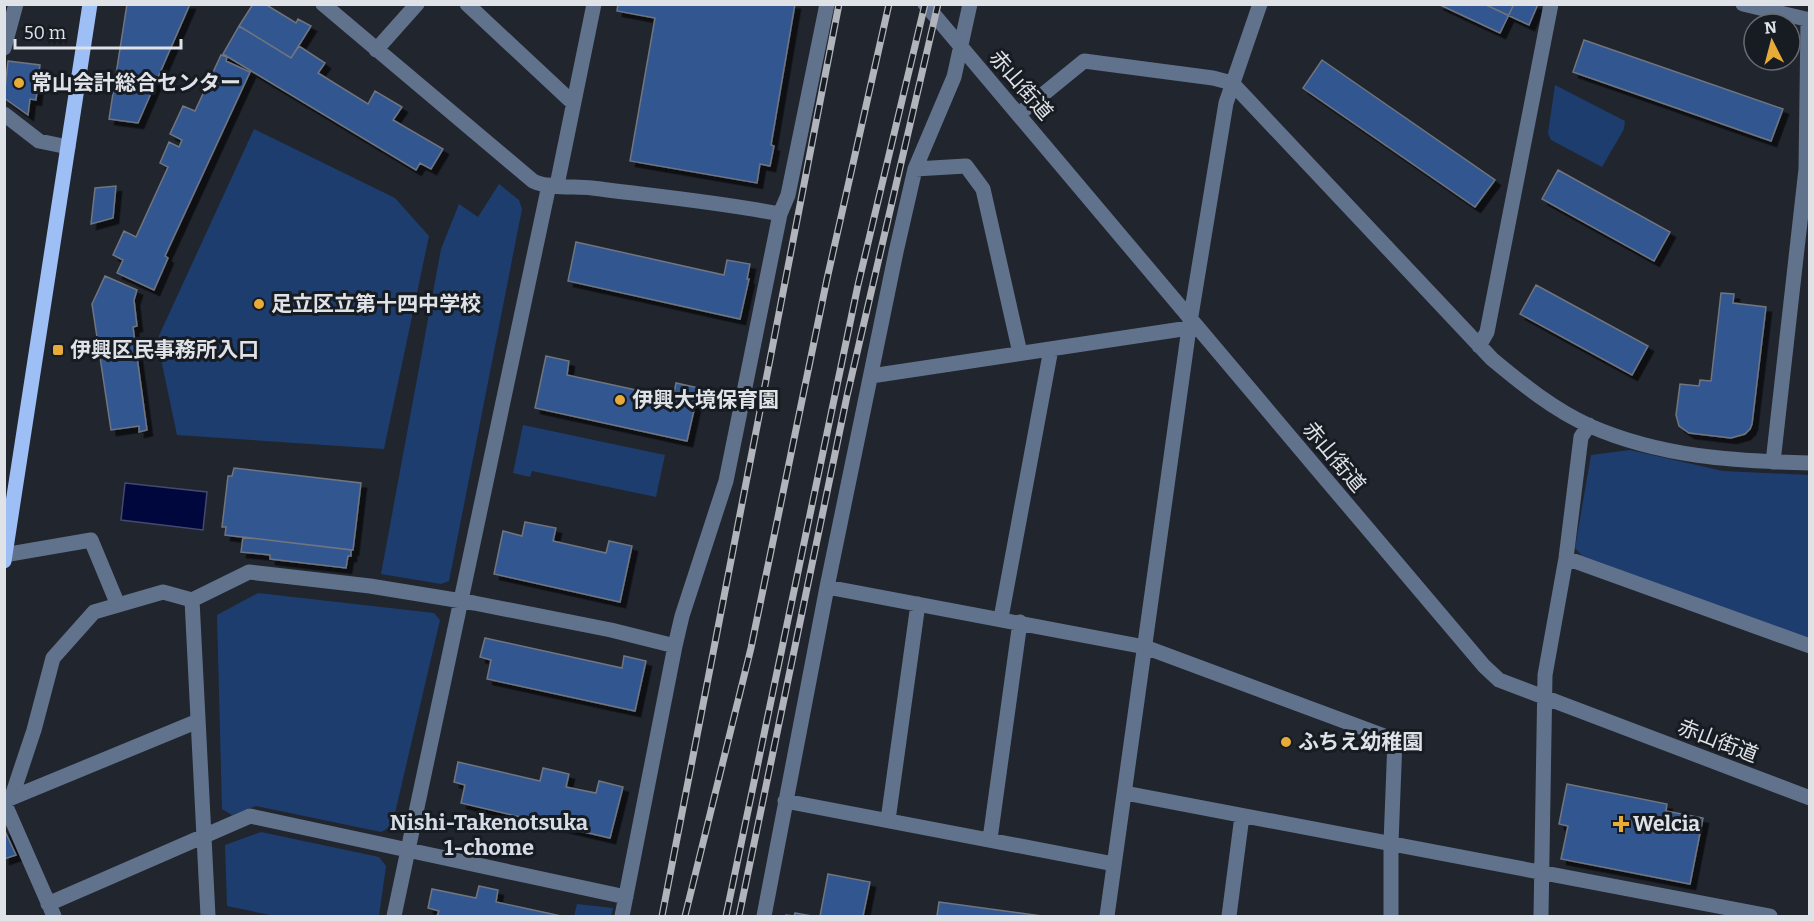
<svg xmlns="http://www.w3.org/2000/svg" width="1814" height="921" viewBox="0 0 1814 921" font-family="Bitter,'Noto Sans JP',serif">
  <defs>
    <filter id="shadow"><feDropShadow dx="5.5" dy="5.5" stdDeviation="0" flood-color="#0009"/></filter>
  </defs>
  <rect width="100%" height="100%" fill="#21252d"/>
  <path fill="#1e3d6f" d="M 1555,85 L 1625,121 L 1624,129 L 1602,167 L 1551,140 L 1548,133 Z
    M 254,129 L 395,198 L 429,236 L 384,449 L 177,435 L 157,340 Z
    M 499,184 L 519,200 L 522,209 L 449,581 L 441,584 L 381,574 L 441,249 L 459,204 L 478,217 Z
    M 523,425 L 665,455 L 656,497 L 532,471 L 530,477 L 513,473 Z
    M 1630,450 L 1723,471 L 1809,475 L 1809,639 L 1582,556 L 1575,548 L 1591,455 Z
    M 258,593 L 434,613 L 440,620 L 392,826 L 381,832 L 256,806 L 232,815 L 222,809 L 217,615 Z
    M 261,832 L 379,857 L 386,866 L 379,916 L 275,916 L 227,906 L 225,845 Z
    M 577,904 L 613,908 L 611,916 L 574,916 Z"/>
  <path fill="#00073c" stroke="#43496f" stroke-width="1.5" d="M 125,483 L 207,492 L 203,530 L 121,520 Z"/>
  <path fill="#335690" stroke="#6f757f" stroke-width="1.5" filter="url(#shadow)" d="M 127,4 L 190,4 L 138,123 L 109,119 Z
    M 253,4 L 265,4 L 296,23 L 298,19 L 311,26 L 291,58 L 239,26 Z
    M 618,4 L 795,4 L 771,145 L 774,146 L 770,166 L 760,164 L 757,183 L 630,161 L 655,18 L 617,11 Z
    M 1438,4 L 1514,4 L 1500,33 Z
    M 1484,4 L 1538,4 L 1529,25 Z
    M 239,26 L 291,58 L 299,46 L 325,63 L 318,73 L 368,104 L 375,91 L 402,107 L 393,120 L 443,149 L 431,169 L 420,163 L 416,170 L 223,54 Z
    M 1584,40 L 1783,109 L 1771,141 L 1573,72 Z
    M 221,55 L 227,57 L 226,61 L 250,72 L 165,256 L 168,258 L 154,290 L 117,273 L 123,260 L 113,255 L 124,231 L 136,237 L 168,167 L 160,163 L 169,142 L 179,147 L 182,140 L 170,134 L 183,106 L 195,111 Z
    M 1322,60 L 1495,180 L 1475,207 L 1303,88 Z
    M 8,61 L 40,65 L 36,100 L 30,99 L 28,115 L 4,98 Z
    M 1558,170 L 1670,232 L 1654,261 L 1542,199 Z
    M 116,186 L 113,218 L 91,224 L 95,188 Z
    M 576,242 L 724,275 L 727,260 L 750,264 L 747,279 L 749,279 L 740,319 L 568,281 Z
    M 105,276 L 137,290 L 134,300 L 137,326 L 133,327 L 147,430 L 139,432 L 139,426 L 111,430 L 92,304 Z
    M 1536,285 L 1648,346 L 1632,375 L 1520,314 Z
    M 1721,293 L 1734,294 L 1733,303 L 1766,307 L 1752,424 L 1750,429 L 1745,434 L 1731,438 L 1689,433 L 1679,426 L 1676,415 L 1680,384 L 1699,386 L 1700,380 L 1711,381 Z
    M 546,356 L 569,361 L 567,375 L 673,398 L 676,383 L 699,388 L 687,441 L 535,408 Z
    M 234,468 L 361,483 L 353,550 L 225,535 L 226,527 L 222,527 L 228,476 L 232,476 Z
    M 525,522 L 556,528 L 553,541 L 606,553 L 609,541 L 632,546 L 620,602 L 494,574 L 503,531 L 522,536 Z
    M 243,537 L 351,550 L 351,556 L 348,556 L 346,568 L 270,559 L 270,555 L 241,552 Z
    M 485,638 L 622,668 L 624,656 L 646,661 L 635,711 L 487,679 L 491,660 L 480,657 Z
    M 458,762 L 540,781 L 543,768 L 569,774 L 566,787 L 596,793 L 599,781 L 623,787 L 610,838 L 461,803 L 465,785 L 454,782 Z
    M 1567,784 L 1667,804 L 1666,811 L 1703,818 L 1690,884 L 1561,859 L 1568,826 L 1559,824 Z
    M 4,829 L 16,855 L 4,859 Z
    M 828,874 L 870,882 L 863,916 L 820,916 Z
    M 479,886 L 498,890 L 496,902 L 561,916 L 437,916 L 439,911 L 428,908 L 432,889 L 476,898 Z
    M 939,902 L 1042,916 L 937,916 Z
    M 795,913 L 812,916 L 785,916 L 786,915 L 794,916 Z"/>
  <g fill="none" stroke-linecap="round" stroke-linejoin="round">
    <path stroke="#61728c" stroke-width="15" d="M 323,4 L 533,181 C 550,189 573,186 592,188 C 655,196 718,202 780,214
      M 467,4 L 573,103
      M 925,4 C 1112,225 1297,446 1484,666 L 1499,680 L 1810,798
      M 1743,4 L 1810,20
      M 4,48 L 16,4
      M 376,50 L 417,4
      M 4,114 L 39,141 L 68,147
      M 1019,114 L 1084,61 L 1213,78 L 1232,83 L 1492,359 C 1522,384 1554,410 1590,426 C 1661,457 1733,461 1810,463
      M 915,169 L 966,166 L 983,189 L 1020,353
      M 557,185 L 594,4
      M 1479,346 L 1487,332 L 1551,4
      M 871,376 L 1189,328
      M 1773,462 L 1806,169 L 1808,19
      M 4,555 L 91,540 L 118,605
      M 1566,558 L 1810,646
      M 827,587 L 1145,647 L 1395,740 L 1391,843 L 1391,916
      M 1001,618 L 1051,349
      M 13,793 L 34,730 L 53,658 L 94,612 L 163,592 L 192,600
      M 1125,793 L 1770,916
      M 4,801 L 198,721
      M 785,801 L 1114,864
      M 4,802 L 54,916
      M 888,820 L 918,604
      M 990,839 L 1020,622
      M 48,904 L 250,816 L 626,897
      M 208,916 L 192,600 L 249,572 L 370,586 L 474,603 L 611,630 L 675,646
      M 394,916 L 549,185
      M 622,916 L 675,646 L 682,616 L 726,481 L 780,214 L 788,195 L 827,4
      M 764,916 L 827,587 L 896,252 L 915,169 L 954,77 L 970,4
      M 1107,916 L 1189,328 L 1226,103 L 1260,4
      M 1229,916 L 1242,816
      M 1541,916 L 1545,675 L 1566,558 L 1581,437 L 1589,425"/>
    <path stroke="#9dbff6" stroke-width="15" d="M 4,561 L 90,4"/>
    <defs>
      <path id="rail" d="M 662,916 L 839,4
        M 685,916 L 751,648 L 827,279 L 889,4
        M 726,916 L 858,285 L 925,4
        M 739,916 L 847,396 L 938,4"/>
    </defs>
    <use href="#rail" stroke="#b1b4ba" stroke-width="7"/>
    <use href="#rail" stroke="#171c23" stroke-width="4.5" stroke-dasharray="14" stroke-linecap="butt"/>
  </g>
  <g fill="#e7ac37" stroke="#171c23" stroke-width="2">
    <circle cx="19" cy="83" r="6"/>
    <circle cx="259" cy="304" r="6"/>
    <rect x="52" y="344" width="12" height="12" rx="3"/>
    <circle cx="620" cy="400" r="6"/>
    <circle cx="1286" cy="742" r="6"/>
    <path d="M1618 815h6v6h6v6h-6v6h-6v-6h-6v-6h6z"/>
  </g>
  <g text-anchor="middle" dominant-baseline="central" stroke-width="6" stroke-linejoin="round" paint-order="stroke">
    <g font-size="21" font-weight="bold" fill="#dfe2e7" stroke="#171c23" text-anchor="start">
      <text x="31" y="83">常山会計総合センター</text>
      <text x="271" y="304">足立区立第十四中学校</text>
      <text x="70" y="350">伊興区民事務所入口</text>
      <text x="632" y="400">伊興大境保育園</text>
      <text x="1298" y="742">ふちえ幼稚園</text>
      <text x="1633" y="824">Welcia</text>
    </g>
    <g font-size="21" fill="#dfe2e7" stroke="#171c23">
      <text transform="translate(1021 85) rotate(49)">赤山街道</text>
      <text transform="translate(1334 457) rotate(50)">赤山街道</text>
      <text transform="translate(1718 741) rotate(21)">赤山街道</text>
    </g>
    <g font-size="22" font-weight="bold" fill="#d6dce7" stroke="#171c23">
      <text x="489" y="822">Nishi-Takenotsuka<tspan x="489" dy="25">1-chome</tspan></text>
    </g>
  </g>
  <rect width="1814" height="921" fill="none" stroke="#dfe2e7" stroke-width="12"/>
  <g transform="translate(1772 42) rotate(354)"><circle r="28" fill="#171c23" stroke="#676b71" stroke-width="1.5"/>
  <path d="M0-4.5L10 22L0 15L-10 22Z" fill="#e7ac37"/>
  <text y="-9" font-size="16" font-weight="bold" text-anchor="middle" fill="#dfe2e7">N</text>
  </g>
  <path d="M15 39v9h166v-9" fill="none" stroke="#dfe2e7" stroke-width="3"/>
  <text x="24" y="39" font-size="18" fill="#dfe2e7" stroke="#171c23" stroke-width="4.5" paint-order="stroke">50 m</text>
</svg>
